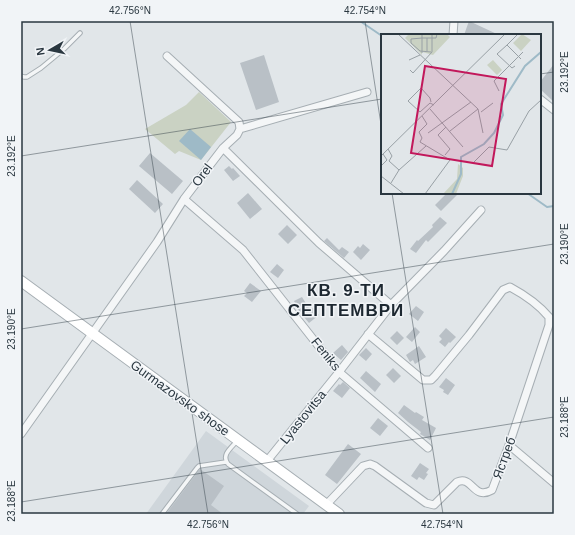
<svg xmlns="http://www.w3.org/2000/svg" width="575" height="535" viewBox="0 0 575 535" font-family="Arial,sans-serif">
  <rect width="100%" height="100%" fill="#e1e6e9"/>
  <path fill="#cfd6db" d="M 206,431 L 309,506 L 303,514 L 146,514 Z"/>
  <path fill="#cad2c3" d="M 199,92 L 231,122 L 201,160 L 179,151 L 175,154 L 145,129 L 186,105 Z"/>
  <path fill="#9ebac7" d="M 190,129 L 211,147 L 201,160 L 179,141 Z"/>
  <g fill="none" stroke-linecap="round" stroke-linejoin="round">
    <path stroke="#9ebac7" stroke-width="2" d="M 360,21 L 382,36
      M 527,193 L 547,207 L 554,206"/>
  </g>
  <path fill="#b9c0c6" d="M 469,21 L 499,35 L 464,35 Z
    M 264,55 L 279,102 L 256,110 L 240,63 Z
    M 554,64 L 554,102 L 540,89 L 540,82 Z
    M 150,153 L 183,181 L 172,194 L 139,166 Z
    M 229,166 L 232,169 L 233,168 L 240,176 L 233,181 L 224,170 Z
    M 137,180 L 163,204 L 155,213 L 129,189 Z
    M 248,193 L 262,209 L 250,219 L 237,203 Z
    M 447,193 L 459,193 L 441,211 L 435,205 Z
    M 440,217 L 447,223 L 428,242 L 426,240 L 416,253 L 410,249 L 417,240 L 418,241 L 433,227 L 432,225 Z
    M 287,225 L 297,235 L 288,244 L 278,234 Z
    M 327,238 L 339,250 L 342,247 L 349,252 L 344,258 L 324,241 Z
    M 363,244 L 370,250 L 361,260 L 353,252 L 358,246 L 360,248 Z
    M 277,264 L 284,270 L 278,278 L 270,272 Z
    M 250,283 L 261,291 L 252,302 L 244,296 L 247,293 L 244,291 Z
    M 302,297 L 310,310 L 313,308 L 319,315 L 309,323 L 299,311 L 294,301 Z
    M 416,306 L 424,312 L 418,321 L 409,314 Z
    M 415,327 L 420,332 L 412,342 L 406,337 Z
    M 446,328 L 456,337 L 450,343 L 449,342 L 445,347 L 439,342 L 442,339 L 439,336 Z
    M 397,331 L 404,338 L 397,345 L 390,338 Z
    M 342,345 L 348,352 L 341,360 L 333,353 Z
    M 419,346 L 426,357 L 415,364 L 413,360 L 410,362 L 406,355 Z
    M 366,348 L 372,354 L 366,361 L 359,355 Z
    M 393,368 L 401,376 L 394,383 L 386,375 Z
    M 366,371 L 381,384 L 375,392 L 360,378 Z
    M 446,378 L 455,385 L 448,395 L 443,392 L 444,390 L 439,387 Z
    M 343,382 L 350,388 L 342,398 L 333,391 L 339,384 L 340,385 Z
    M 404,405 L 415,413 L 416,412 L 424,417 L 422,420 L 436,428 L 430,440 L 420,434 L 421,432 L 408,422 L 398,413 Z
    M 378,418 L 388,426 L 380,436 L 370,428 Z
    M 348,444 L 361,454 L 337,484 L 325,475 Z
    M 420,463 L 429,469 L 426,473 L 428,474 L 424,480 L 419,477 L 417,480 L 411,476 Z
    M 200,469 L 224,486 L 211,505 L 223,514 L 166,514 Z"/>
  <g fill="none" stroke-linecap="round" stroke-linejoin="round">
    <defs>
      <path id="lane" d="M 21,76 L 24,77 L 27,77 L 41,68 L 64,49 L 80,33
        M 237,441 C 231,448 221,455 228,464 L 297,514
        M 162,514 L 197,468 L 199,466 L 226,462"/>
      <path id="street" d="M 453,35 L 454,21
        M 167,56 L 239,122 L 240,129
        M 540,99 L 554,110
        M 223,148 L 319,243 L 391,305
        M 184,199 L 243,250 L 339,372 L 428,448
        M 368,334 L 423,380 L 431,380 L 435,376 L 469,335 L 503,290 L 510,287 C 523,294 539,305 549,317
        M 21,434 L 157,242 L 184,199 L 223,148 L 237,135 L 240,129 L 367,92
        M 509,445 L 554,483
        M 267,461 L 339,372 L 391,305 L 444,251 L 481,210
        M 326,505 L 363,466 L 370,464 L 375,466 L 426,503 L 434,505 L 457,482 C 473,475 473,501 492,490 L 509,445 L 549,325 L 549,317"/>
      <path id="secondary" d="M 21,281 L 339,514"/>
    </defs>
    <use href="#lane" stroke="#a6aeb3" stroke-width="5.5"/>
    <use href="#street" stroke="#a6aeb3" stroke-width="9"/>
    <use href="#secondary" stroke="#a6aeb3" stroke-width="12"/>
    <use href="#lane" stroke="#f4f6f7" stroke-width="3.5"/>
    <use href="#street" stroke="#f4f6f7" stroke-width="7"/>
    <use href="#secondary" stroke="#fff" stroke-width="10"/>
  </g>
  <path fill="none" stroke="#2a3740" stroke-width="1" stroke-opacity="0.45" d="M 130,21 L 208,514M 365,21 L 382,131M 540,74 L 554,72M 21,156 L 382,99M 392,193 L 443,514M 21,329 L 554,244M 21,502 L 554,417"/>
  <g text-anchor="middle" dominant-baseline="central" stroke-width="3" stroke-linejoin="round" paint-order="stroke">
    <g font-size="13" fill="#2a3740" stroke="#f1f4f7">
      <text transform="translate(202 175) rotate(-53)">Orel</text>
      <text transform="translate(326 354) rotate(51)">Feniks</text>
      <text transform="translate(180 398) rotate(36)">Gurmazovsko shose</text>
      <text transform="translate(303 417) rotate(-51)">Lyastovitsa</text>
      <text transform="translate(504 458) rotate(-70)">Ястреб</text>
    </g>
    <g font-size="17" font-weight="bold" letter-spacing="1" fill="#1d2831" stroke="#f1f4f7">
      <text x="346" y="290">КВ. 9-ТИ<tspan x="346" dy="20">СЕПТЕМВРИ</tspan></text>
    </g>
  </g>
  <g transform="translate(381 34)">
    <rect width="160" height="160" fill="#e1e6e9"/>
    <path d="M 28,0 L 66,0 L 69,3 L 52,21 L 41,18 L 41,21 L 24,4 ZM 141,0 L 150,6 L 140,17 L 132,9 ZM 112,26 L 121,36 L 116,41 L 106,31 ZM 77,130 L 82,134 L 82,142 L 75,160 L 62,160 L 76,145 Z" fill="#cad2c3"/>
    <path fill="none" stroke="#9ebac7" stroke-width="2" d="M 71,160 L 80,140 L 80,123 L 103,110 L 113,99 L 122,81 L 120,70 L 144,32 L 160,18"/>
    <path fill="none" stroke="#98a0a5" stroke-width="1" d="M 17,0 L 97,75 L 102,99M 41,0 L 41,4 L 30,5 L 30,9 L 39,17 L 50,18M 137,0 L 126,11 L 140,25M 46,4 L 46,17M 126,11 L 116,20 L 131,34 L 134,32M 41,19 L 41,4 L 55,4 L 56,0M 28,26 L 39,21M 29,36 L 32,39 L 51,18 L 51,0M 118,57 L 113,47 L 142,18M 50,68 L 49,64 L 40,54 L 27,67 L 39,78 L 49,69 L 53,71M 49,75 L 82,113M 100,78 L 112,69M 41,82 L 46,90 L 38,98 L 41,104 L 39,108 L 69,126 L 44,160M 69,97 L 97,75M 47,99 L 90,68M 7,115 L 11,122 L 8,127 L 18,136M 64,121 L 69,115 L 57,101 L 65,93M 0,122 L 124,0M 93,128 L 108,113 L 126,116 L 148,77 L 160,66M 1,131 L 6,126 L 2,120M 0,142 L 23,160M 10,149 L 18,136 L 45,112"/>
    <path fill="#c2185b" fill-opacity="0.15" stroke="#c2185b" stroke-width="2" d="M 44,32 L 125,45 L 111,132 L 30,119 Z"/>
    <rect width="160" height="160" fill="none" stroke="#2a3740" stroke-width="2"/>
  </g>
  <rect width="575" height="535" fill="none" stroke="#f1f4f7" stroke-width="44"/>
  <g transform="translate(50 50) rotate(261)" stroke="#f1f4f7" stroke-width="3" paint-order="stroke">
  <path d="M0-3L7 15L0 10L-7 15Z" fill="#2a3740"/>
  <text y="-6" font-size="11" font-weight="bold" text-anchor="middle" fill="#2a3740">N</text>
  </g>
  <rect x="22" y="22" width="531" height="491" fill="none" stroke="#2a3740" stroke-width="1.5"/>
  <g font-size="10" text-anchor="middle" fill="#2a3740">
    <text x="130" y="14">42.756°N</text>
    <text x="365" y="14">42.754°N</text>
    <text transform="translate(564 72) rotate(-90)" y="4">23.192°E</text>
    <text transform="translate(11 156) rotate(-90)" y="4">23.192°E</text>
    <text transform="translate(564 244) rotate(-90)" y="4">23.190°E</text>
    <text transform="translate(11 329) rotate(-90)" y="4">23.190°E</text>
    <text transform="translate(564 417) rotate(-90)" y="4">23.188°E</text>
    <text transform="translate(11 501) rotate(-90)" y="4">23.188°E</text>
    <text x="208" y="528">42.756°N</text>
    <text x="442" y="528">42.754°N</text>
  </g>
</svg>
